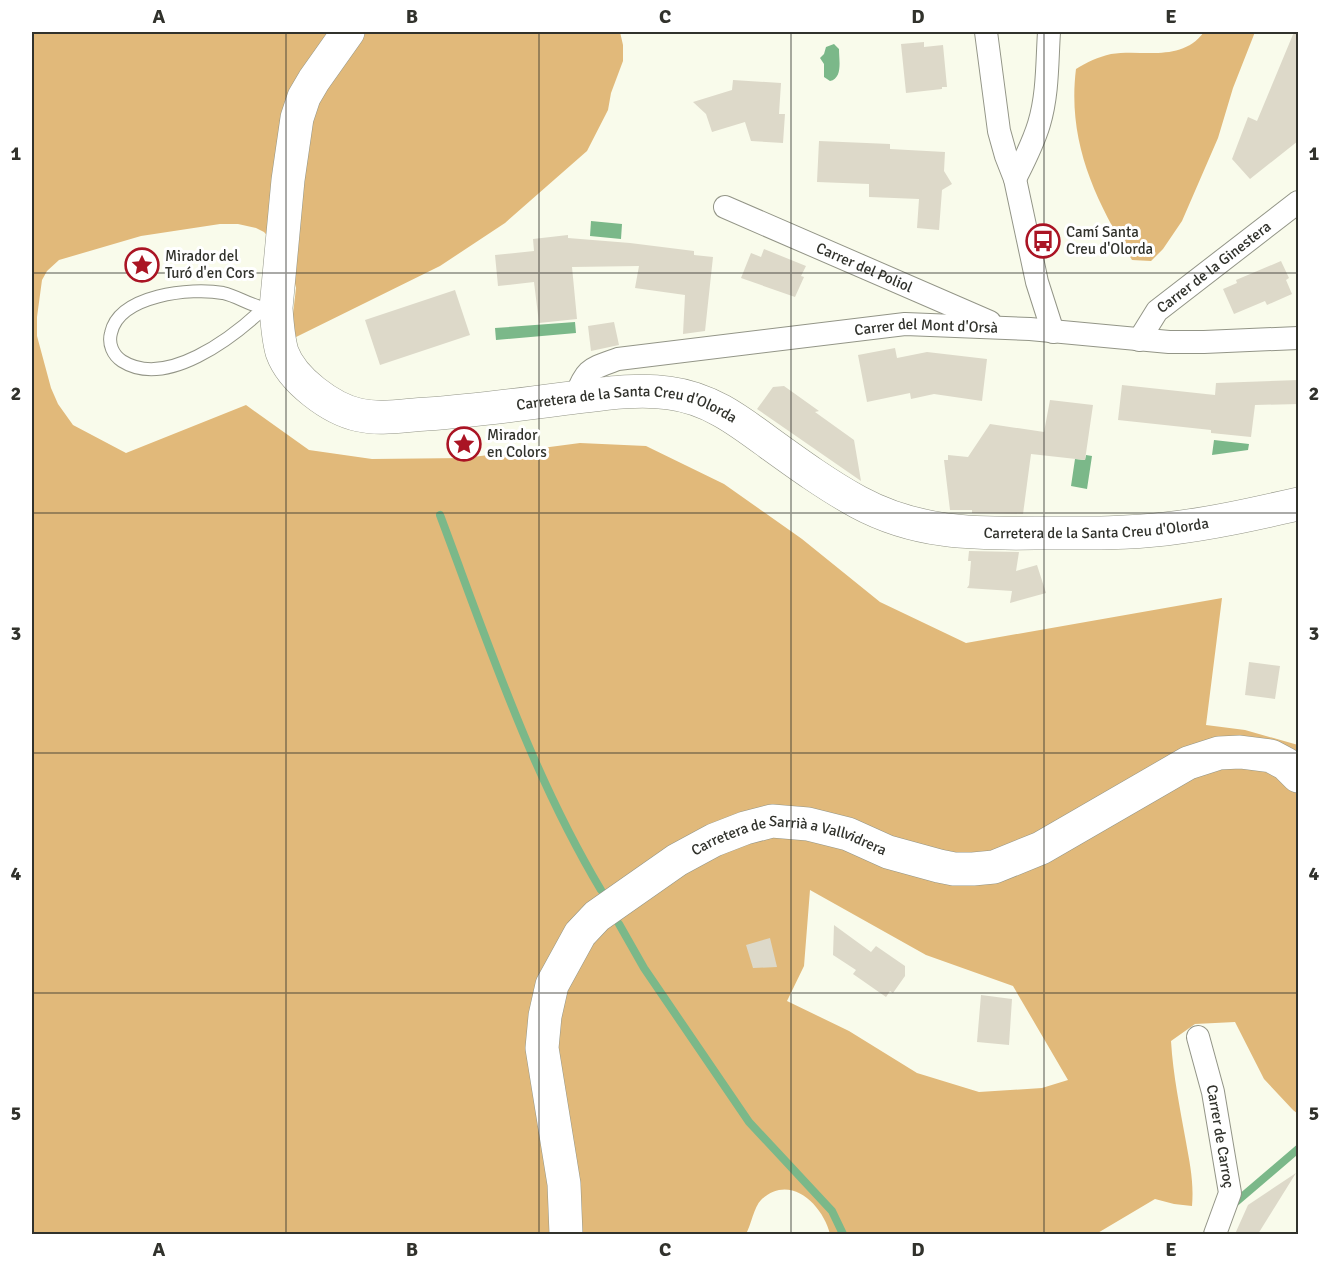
<svg xmlns="http://www.w3.org/2000/svg" width="1330" height="1266" viewBox="0 0 1330 1266" font-family="Signika,sans-serif">
  <rect width="100%" height="100%" fill="#f9fbeb"/>
  <path fill="#e1b97a" fill-rule="evenodd" d="M 32,32 L 620,32 L 623,45 L 623,61 L 611,93 L 608,110 L 587,151 L 505,223 L 440,266 L 290,340 L 296,288 L 290,261 L 264,232 L 256,228 L 238,224 L 220,224 L 141,236 L 59,260 L 47,271 L 42,280 L 37,317 L 37,336 L 51,388 L 58,404 L 73,425 L 126,453 L 246,405 L 309,450 L 372,459 L 465,458 L 580,443 L 646,446 L 724,484 L 802,539 L 880,602 L 966,643 L 1222,598 L 1206,725 L 1245,730 L 1298,745 L 1298,1114 L 1293,1110 L 1264,1079 L 1235,1022 L 1195,1024 L 1171,1041 C 1173,1075 1180,1108 1186,1142 C 1190,1164 1194,1183 1192,1206 L 1174,1204 L 1155,1199 L 1096,1234 L 830,1234 C 823,1205 790,1172 761,1200 C 754,1207 751,1225 746,1234 L 32,1234 ZM 810,890 L 926,955 L 1013,986 L 1068,1080 L 1042,1088 L 979,1092 L 917,1073 L 849,1031 L 787,1001 L 804,966 Z
    M 1204,32 L 1255,32 L 1233,88 L 1218,138 L 1182,221 L 1163,249 L 1151,261 L 1132,260 C 1095,200 1067,141 1076,69 C 1087,62 1098,57 1111,54 C 1143,49 1181,63 1204,32 Z"/>
  <path fill="#7bb889" d="M 834,44 L 839,49 C 839,60 843,78 830,81 L 824,77 L 824,64 L 820,58 L 824,54 L 826,47 Z
    M 591,221 L 622,224 L 621,239 L 590,236 Z
    M 575,322 L 576,333 L 496,340 L 495,328 Z
    M 1214,440 L 1249,444 L 1248,450 L 1212,455 Z
    M 1086,455 L 1092,456 L 1087,489 L 1071,486 L 1075,459 L 1085,460 Z"/>
  <g fill="none" stroke-linecap="round" stroke-linejoin="round">
    <path stroke="#7bb889" stroke-width="8" d="M 440,515 C 488,643 531,773 601,890
      M 619,924 L 644,968 L 749,1122 L 832,1211 L 843,1234
      M 1236,1202 L 1298,1149"/>
  </g>
  <path fill="#ddd9c9" d="M 1294,32 L 1299,32 L 1298,141 L 1250,179 L 1232,159 L 1248,117 L 1257,121 Z
    M 924,42 L 924,47 L 943,45 L 947,87 L 942,87 L 942,89 L 906,93 L 901,44 Z
    M 733,80 L 781,83 L 779,114 L 785,114 L 783,143 L 751,141 L 745,122 L 712,132 L 706,114 L 693,102 L 732,90 Z
    M 819,141 L 890,144 L 890,149 L 945,152 L 944,171 L 952,184 L 942,190 L 939,230 L 917,228 L 919,199 L 869,197 L 869,184 L 817,182 Z
    M 568,235 L 568,238 L 630,243 L 694,251 L 694,255 L 713,257 L 705,331 L 683,334 L 685,295 L 635,288 L 639,266 L 572,267 L 577,319 L 539,323 L 534,282 L 498,286 L 495,255 L 534,251 L 533,239 Z
    M 764,249 L 806,266 L 801,276 L 804,277 L 795,297 L 741,278 L 751,253 L 761,257 Z
    M 1281,261 L 1289,278 L 1286,280 L 1292,294 L 1267,305 L 1265,301 L 1234,314 L 1223,289 L 1237,283 L 1236,280 Z
    M 455,290 L 470,335 L 380,365 L 365,320 Z
    M 614,322 L 619,345 L 591,351 L 588,326 Z
    M 895,348 L 897,358 L 927,352 L 987,359 L 982,401 L 934,394 L 911,399 L 910,393 L 867,402 L 858,355 Z
    M 1299,380 L 1299,404 L 1255,405 L 1251,437 L 1211,433 L 1211,430 L 1118,420 L 1122,385 L 1215,395 L 1216,383 Z
    M 784,386 L 819,411 L 815,412 L 854,440 L 861,481 L 757,409 L 773,387 Z
    M 1050,400 L 1093,405 L 1085,460 L 1031,454 L 1023,514 L 972,513 L 972,510 L 950,510 L 944,460 L 948,460 L 948,455 L 968,457 L 990,424 L 1044,432 Z
    M 969,551 L 1019,552 L 1016,571 L 1037,565 L 1046,593 L 1010,603 L 1012,591 L 967,588 L 969,585 L 971,561 L 968,561 Z
    M 1249,662 L 1280,666 L 1275,699 L 1245,695 Z
    M 834,925 L 871,952 L 876,946 L 905,966 L 905,976 L 893,993 L 890,991 L 886,997 L 853,974 L 856,970 L 833,955 Z
    M 770,938 L 777,967 L 753,968 L 746,945 Z
    M 981,995 L 1012,999 L 1009,1045 L 977,1042 Z
    M 1296,1173 L 1258,1234 L 1235,1234 L 1248,1205 Z"/>
  <g fill="none" stroke-linecap="round" stroke-linejoin="round">
    <defs>
      <path id="service" d="M 263,309 C 232,338 166,389 122,361 C 113,355 108,344 111,333 C 119,295 191,287 223,293 C 241,297 255,310 275,308"/>
      <g id="minor">
        <path d="M 986,32 L 999,131 L 1006,156 L 1015,179 L 1037,282 L 1053,332"/>
        <path d="M 1015,179 C 1024,161 1033,144 1039,124 C 1048,94 1047,62 1049,32"/>
        <path id="s1" d="M 725,207 L 990,322"/>
        <path id="s2" d="M 1139,340 L 1157,311 L 1298,202"/>
        <path id="s3" d="M 575,398 C 586,368 590,369 618,359 L 905,324 L 1030,329 L 1169,342 L 1204,342 L 1298,338"/>
        <path id="s4" d="M 1198,1037 L 1213,1092 L 1230,1193 L 1215,1234"/>
      </g>
      <g id="secondary">
        <path id="s5" d="M 348,32 L 314,80 L 304,97 L 297,118 L 288,180 L 276,308 C 277,322 278,338 282,352 C 292,380 331,409 359,415 C 381,420 405,415 427,414 C 472,411 517,405 562,399 C 597,395 634,388 669,393 C 709,398 738,420 769,443 C 798,464 827,485 858,502 C 915,533 972,534 1035,533 C 1078,533 1122,534 1165,529 C 1210,524 1254,514 1298,504"/>
        <path id="s6" d="M 566,1234 L 564,1184 L 542,1048 L 545,1016 L 552,985 L 580,934 L 597,916 L 677,860 L 714,840 L 745,828 L 772,821 L 808,824 L 848,834 L 888,852 L 939,866 L 954,869 L 973,869 L 994,867 L 1041,848 L 1188,763 L 1219,753 L 1240,752 L 1271,756 L 1286,764 L 1298,776"/>
      </g>
    </defs>
    <use href="#service" stroke="#939587" stroke-width="14"/>
    <use href="#minor" stroke="#939587" stroke-width="24"/>
    <use href="#secondary" stroke="#939587" stroke-width="34"/>
    <use href="#service" stroke="#fff" stroke-width="12"/>
    <use href="#minor" stroke="#fff" stroke-width="22"/>
    <use href="#secondary" stroke="#fff" stroke-width="33"/>
  </g>
  <path fill="none" stroke="#31322c" stroke-width="1.5" stroke-opacity="0.55" d="M 286,32 L 286,1234M 539,32 L 539,1234M 791,32 L 791,1234M 1044,32 L 1044,1234M 32,273 L 1298,273M 32,513 L 1298,513M 32,753 L 1298,753M 32,993 L 1298,993"/>
  <defs>
    <symbol id="bus-ring" viewBox="-11 -11 22 22"><circle r="9.5" fill="#fff" stroke="#aa1424" stroke-width="1.5"/><path d="M-5-6H5V4H4V6H2V4H-2V6H-4V4H-5ZM-3.5-4V0h7V-4ZM-3.5 1.2v1.5H-2V1.2ZM2 1.2v1.5H3.5V1.2Z" fill="#aa1424"/></symbol>
    <symbol id="sight-ring" viewBox="-11 -11 22 22"><circle r="9.5" fill="#fff" stroke="#aa1424" stroke-width="1.5"/><path d="M0-6L1.8-2.2L6-1.7L2.9 1.2L3.7 5.4L0 3.3L-3.7 5.4L-2.9 1.2L-6-1.7L-1.8-2.2Z" fill="#aa1424"/></symbol>
  </defs>
  <g fill-rule="evenodd">
    <use href="#bus-ring" x="1024" y="222" width="38" height="38"/>
    <use href="#sight-ring" x="123" y="246" width="38" height="38"/>
    <use href="#sight-ring" x="445" y="425" width="38" height="38"/>
  </g>
  <g text-anchor="middle" dominant-baseline="central" stroke-width="6" stroke-linejoin="round" paint-order="stroke">
    <g font-size="15" fill="#31322c" stroke="#fff" text-anchor="start">
      <text x="1066" y="232">Camí Santa<tspan x="1066" dy="17">Creu d'Olorda</tspan></text>
      <text x="165" y="256">Mirador del<tspan x="165" dy="17">Turó d'en Cors</tspan></text>
      <text x="487" y="435">Mirador<tspan x="487" dy="17">en Colors</tspan></text>
    </g>
    <g font-size="15" fill="#31322c" stroke="#fff">
      <text stroke="none"><textPath href="#s2" startOffset="106">Carrer de la Ginestera</textPath></text>
      <text stroke="none"><textPath href="#s1" startOffset="152">Carrer del Poliol</textPath></text>
      <text stroke="none"><textPath href="#s3" startOffset="372">Carrer del Mont d'Orsà</textPath></text>
      <text stroke="none"><textPath href="#s5" startOffset="710">Carretera de la Santa Creu d'Olorda</textPath></text>
      <text stroke="none"><textPath href="#s5" startOffset="1214">Carretera de la Santa Creu d'Olorda</textPath></text>
      <text stroke="none"><textPath href="#s6" startOffset="552">Carretera de Sarrià a Vallvidrera</textPath></text>
      <text stroke="none"><textPath href="#s4" startOffset="102">Carrer de Carroç</textPath></text>
    </g>
  </g>
  <rect width="1330" height="1266" fill="none" stroke="#ffffff" stroke-width="66"/>
  <rect x="33" y="33" width="1264" height="1200" fill="none" stroke="#31322c" stroke-width="2"/>
  <g font-size="20" text-anchor="middle" font-weight="bold" fill="#31322c">
    <text x="159" y="23">A</text>
    <text x="412" y="23">B</text>
    <text x="665" y="23">C</text>
    <text x="918" y="23">D</text>
    <text x="1171" y="23">E</text>
    <text x="16" y="160">1</text>
    <text x="1314" y="160">1</text>
    <text x="16" y="400">2</text>
    <text x="1314" y="400">2</text>
    <text x="16" y="640">3</text>
    <text x="1314" y="640">3</text>
    <text x="16" y="880">4</text>
    <text x="1314" y="880">4</text>
    <text x="16" y="1120">5</text>
    <text x="1314" y="1120">5</text>
    <text x="159" y="1256">A</text>
    <text x="412" y="1256">B</text>
    <text x="665" y="1256">C</text>
    <text x="918" y="1256">D</text>
    <text x="1171" y="1256">E</text>
  </g>
</svg>
